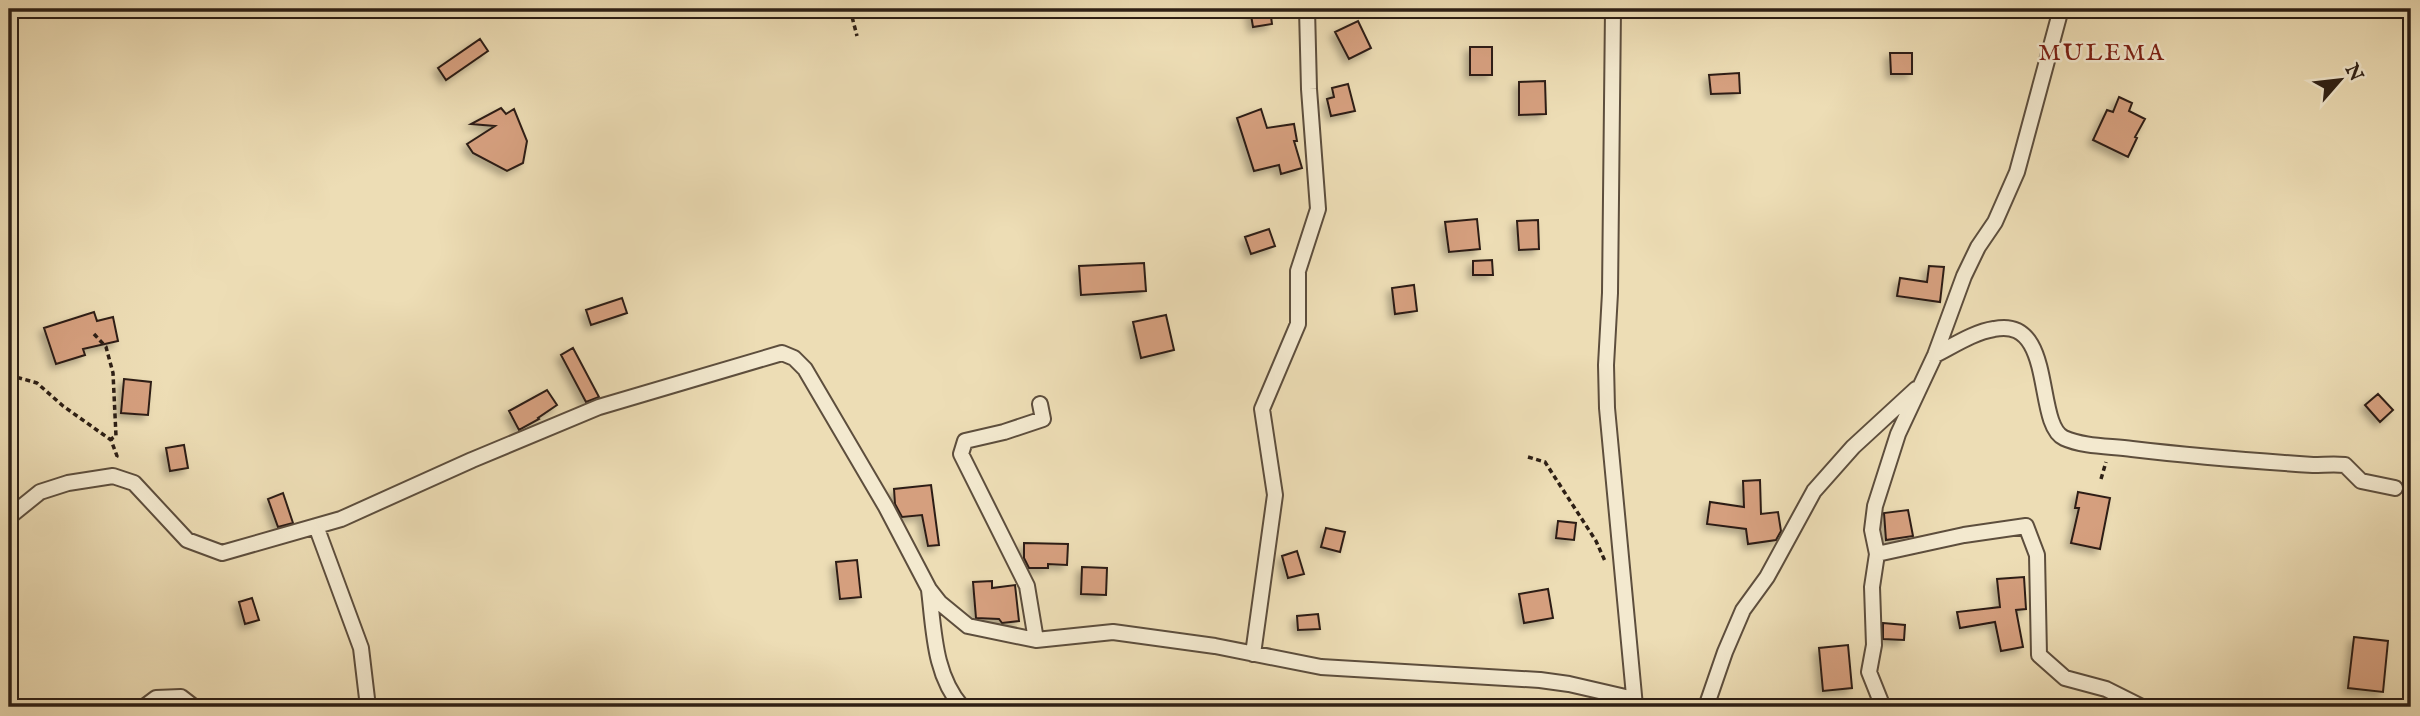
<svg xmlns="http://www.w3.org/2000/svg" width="2420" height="716" viewBox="0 0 2420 716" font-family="'IM FELL English',serif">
  <defs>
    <filter id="shadow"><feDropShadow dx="-4.5" dy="4.5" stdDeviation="3.5" flood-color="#0004"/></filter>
  </defs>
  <rect width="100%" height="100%" fill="#edddb5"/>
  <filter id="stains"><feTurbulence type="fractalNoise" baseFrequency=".00286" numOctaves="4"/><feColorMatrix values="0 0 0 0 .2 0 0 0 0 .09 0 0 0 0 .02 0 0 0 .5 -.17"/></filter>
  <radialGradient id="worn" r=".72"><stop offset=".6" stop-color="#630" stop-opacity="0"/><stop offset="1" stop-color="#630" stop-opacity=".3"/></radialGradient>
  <path fill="#d59f7e" stroke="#2d1f15" stroke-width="2" filter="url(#shadow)" d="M 1250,9 L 1270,9 L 1272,24 L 1253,27 Z
    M 1358,21 L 1371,48 L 1349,59 L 1335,32 Z
    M 480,39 L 488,51 L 446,80 L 438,68 Z
    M 1470,47 L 1492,47 L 1492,75 L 1470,75 Z
    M 1890,53 L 1912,53 L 1912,74 L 1891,74 Z
    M 1739,73 L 1740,93 L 1711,94 L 1709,75 Z
    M 1545,81 L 1546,114 L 1519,115 L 1519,82 Z
    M 1348,84 L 1355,111 L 1331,116 L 1327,99 L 1334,97 L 1332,88 Z
    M 2119,97 L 2132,103 L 2129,111 L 2145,119 L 2135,137 L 2137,138 L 2128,157 L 2093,140 L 2107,110 L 2113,112 Z
    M 501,108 L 506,114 L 514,109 L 527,141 L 523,163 L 507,171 L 473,153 L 467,144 L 495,126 L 471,124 Z
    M 1261,109 L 1267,128 L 1294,124 L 1297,141 L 1294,141 L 1302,168 L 1281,174 L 1279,165 L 1254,171 L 1237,118 Z
    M 1477,219 L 1480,249 L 1449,252 L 1445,222 Z
    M 1538,220 L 1539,249 L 1519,250 L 1517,221 Z
    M 1269,229 L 1275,246 L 1251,254 L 1245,237 Z
    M 1492,260 L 1493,275 L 1473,275 L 1473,261 Z
    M 1144,263 L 1146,291 L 1081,295 L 1079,266 Z
    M 1929,266 L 1944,267 L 1940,302 L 1897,296 L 1900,278 L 1927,282 Z
    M 1414,285 L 1417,311 L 1395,314 L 1392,288 Z
    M 622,298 L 627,313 L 591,325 L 586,310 Z
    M 94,312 L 97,321 L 113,317 L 118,341 L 83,349 L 85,355 L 56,364 L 44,328 Z
    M 1166,315 L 1174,350 L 1141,358 L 1133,322 Z
    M 573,348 L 599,397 L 586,402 L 561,355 Z
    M 124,379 L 151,382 L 148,415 L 121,413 Z
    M 547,390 L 557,405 L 538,418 L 539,419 L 519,430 L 509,411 Z
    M 2378,394 L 2393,410 L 2380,422 L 2365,405 Z
    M 184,445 L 188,468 L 170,471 L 166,448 Z
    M 1760,480 L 1761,514 L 1778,512 L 1781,531 L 1776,540 L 1748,544 L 1746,529 L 1707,524 L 1710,502 L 1744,507 L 1743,481 Z
    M 931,485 L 939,545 L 928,546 L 922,515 L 902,517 L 895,504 L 894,489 Z
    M 2078,492 L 2110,498 L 2100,549 L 2071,543 L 2079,508 L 2075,508 Z
    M 283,493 L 293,523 L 278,527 L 268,499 Z
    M 1908,510 L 1913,536 L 1886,540 L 1884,513 Z
    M 1558,521 L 1576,523 L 1574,540 L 1556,538 Z
    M 1326,528 L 1345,532 L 1340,552 L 1321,547 Z
    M 1024,543 L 1068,544 L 1067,565 L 1048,564 L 1048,568 L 1029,568 L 1024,558 Z
    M 1297,551 L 1304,574 L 1288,578 L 1282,556 Z
    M 857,560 L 861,597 L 840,599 L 836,562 Z
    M 1082,567 L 1107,568 L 1106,595 L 1081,594 Z
    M 2024,577 L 2026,609 L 2016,610 L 2023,647 L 2001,651 L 1995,622 L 1960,628 L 1957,612 L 2000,607 L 1997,579 Z
    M 992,581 L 992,588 L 1015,585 L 1019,621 L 1002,623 L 999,619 L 976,618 L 973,582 Z
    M 1548,589 L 1553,618 L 1524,623 L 1519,594 Z
    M 252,598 L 259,620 L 245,624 L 239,602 Z
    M 1318,614 L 1320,629 L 1298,630 L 1297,616 Z
    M 1883,623 L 1905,625 L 1904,640 L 1883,639 Z
    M 2354,637 L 2388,641 L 2383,692 L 2348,688 Z
    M 1848,645 L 1852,688 L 1823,691 L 1819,648 Z"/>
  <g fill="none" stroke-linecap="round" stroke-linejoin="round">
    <defs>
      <path id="minor" d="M 1613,9 L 1610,293 L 1606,365 L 1607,408 L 1635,706
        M 1935,355 C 1953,346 1974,332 1994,329 C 2056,316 2034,424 2064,438 C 2084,447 2110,446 2132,449 C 2192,456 2253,461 2313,465 C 2324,465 2334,464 2345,465 L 2361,481 L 2395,488
        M 9,517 L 40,492 L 68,483 L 113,476 L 134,483 L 187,540 L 222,553 L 341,519 L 472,460 L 599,407 L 782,353 L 794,358 L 805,369 L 886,507 L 929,589 L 940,603 L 968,626 L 1036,640 L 1113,632 L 1215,646 L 1321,667 L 1540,680 L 1569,684 L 1634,699
        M 316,526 L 361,648 L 368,707
        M 1877,554 L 1964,535 L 2026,526 L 2037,555 L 2039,655 L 2065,678 L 2106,689 L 2142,707
        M 929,590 C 934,631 934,675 962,707
        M 1036,640 L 1027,586 L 961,454 L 965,441 L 1004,432 L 1043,419 L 1040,404
        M 1253,654 L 1275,495 L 1262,409 L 1298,324 L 1298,271 L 1318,209 L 1309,89 L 1307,9
        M 144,707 L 156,698 L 181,697 L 194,707
        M 1706,707 L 1725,652 L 1743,610 L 1767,577 L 1814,491 L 1853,447 L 1916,389
        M 1883,707 L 1869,672 L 1874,645 L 1872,587 L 1877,554 L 1872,530 L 1875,506 L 1898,434 L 1935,355 L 1964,276 L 1978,247 L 1995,222 L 2017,172 L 2061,9"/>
    </defs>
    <use href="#minor" stroke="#5d4e3d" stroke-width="18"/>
    <path stroke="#2d1f15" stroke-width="3.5" stroke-dasharray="5 3.5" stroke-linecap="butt" d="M 850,9 L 857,36
      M 94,334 L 106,347 L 113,373 L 116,436 L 111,439
      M 9,375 L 37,383 L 63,406 L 111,440 L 117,456 L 115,460
      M 1528,457 L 1545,462 L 1596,541 L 1605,561
      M 2101,479 L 2106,462"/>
    <use href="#minor" stroke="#f3e9cf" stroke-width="14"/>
  </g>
  <g text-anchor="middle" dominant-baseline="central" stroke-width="5" stroke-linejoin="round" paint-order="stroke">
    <g font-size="24" letter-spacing="2" fill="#7a1f14" stroke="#f3e9cf">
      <text x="2102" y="53">MULEMA</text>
    </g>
  </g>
  <rect width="2420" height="716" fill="none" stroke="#edddb5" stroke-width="35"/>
  <rect x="10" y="10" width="2399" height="695" fill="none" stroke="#2d1f15" stroke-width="3.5"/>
  <rect x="18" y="18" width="2385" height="681" fill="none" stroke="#2d1f15" stroke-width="2"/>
  <g transform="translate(2340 80) rotate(62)" stroke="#f3e9cf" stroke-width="5" paint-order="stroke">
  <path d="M0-5L12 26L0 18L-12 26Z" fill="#2d1f15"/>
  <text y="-10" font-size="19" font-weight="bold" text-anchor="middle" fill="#2d1f15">N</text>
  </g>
  <rect width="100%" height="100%" filter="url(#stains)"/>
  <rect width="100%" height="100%" fill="url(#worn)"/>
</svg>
